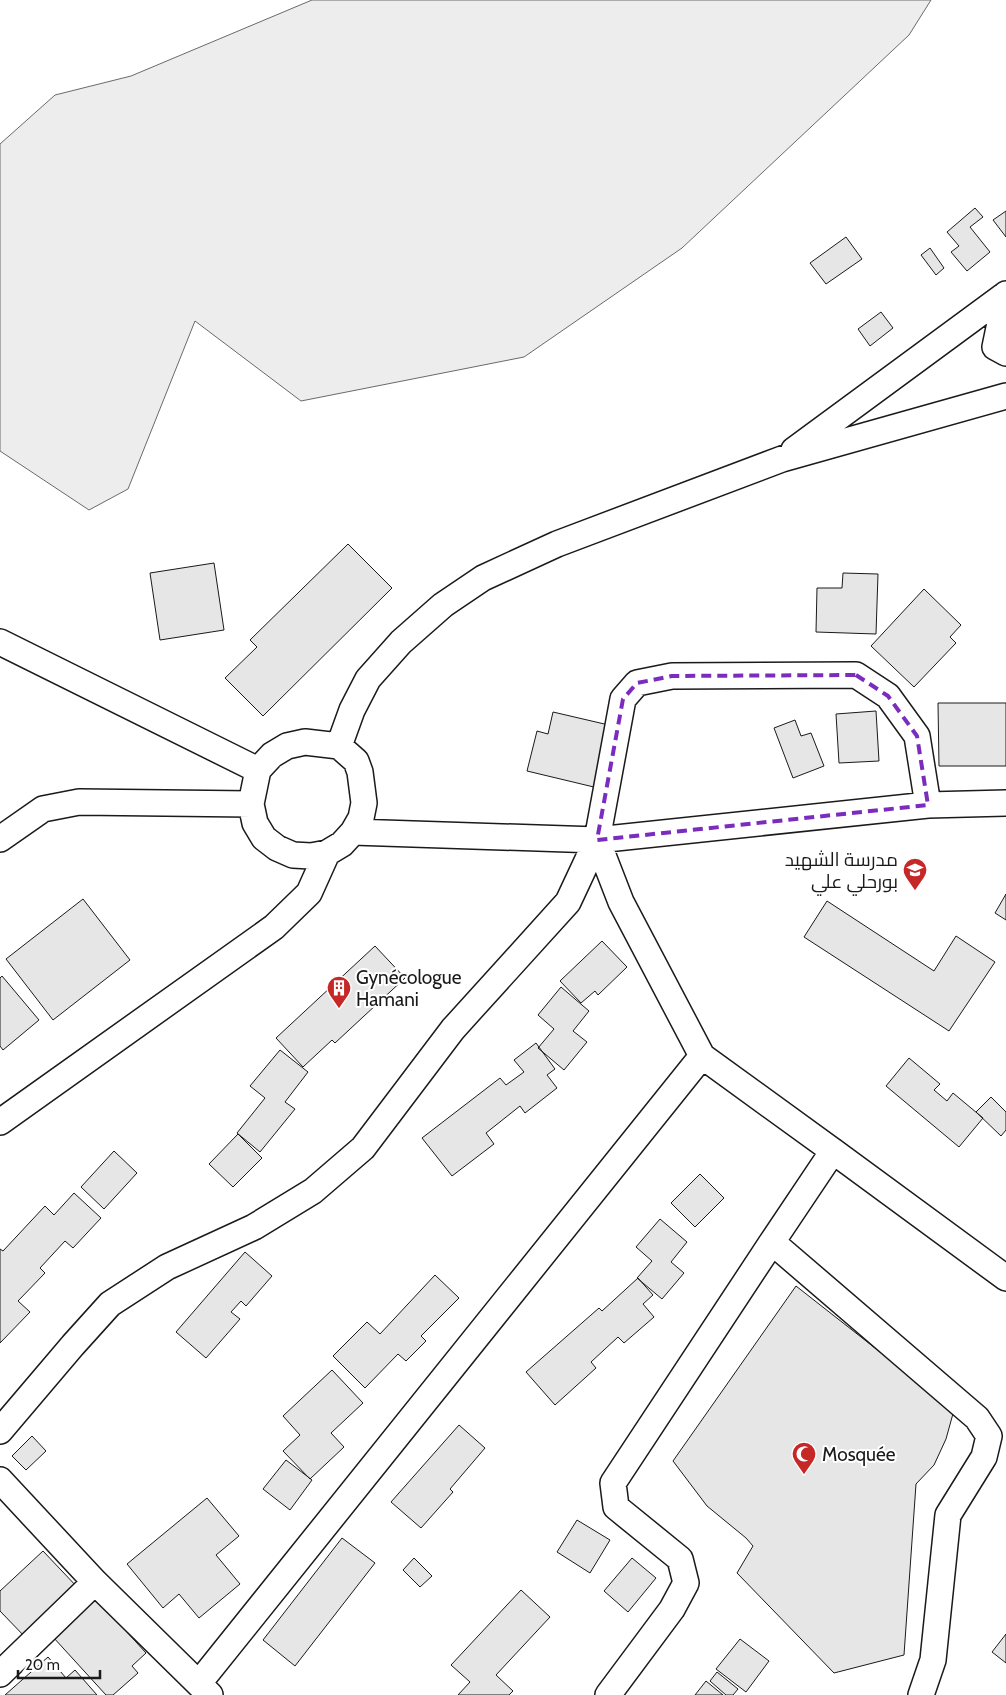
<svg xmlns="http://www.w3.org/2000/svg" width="1006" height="1695" viewBox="0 0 1006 1695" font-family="Cabin,Cairo,sans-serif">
  <rect width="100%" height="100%" fill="#fff"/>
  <path fill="#ededed" stroke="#6a6a6a" d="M 312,0 L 931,0 L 909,35 L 682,248 L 524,357 L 301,401 L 195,321 L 128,489 L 89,510 L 0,451 L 0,144 L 55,95 L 131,76 Z"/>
  <path fill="#e6e6e6" stroke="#1a1a1a" d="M 975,208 L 983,217 L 970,227 L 990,252 L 967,271 L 951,252 L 959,246 L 947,232 Z
    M 1006,211 L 1006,237 L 993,220 Z
    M 846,237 L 862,259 L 826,284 L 810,263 Z
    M 930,248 L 944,268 L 936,275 L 921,255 Z
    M 881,312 L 893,328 L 870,346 L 858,329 Z
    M 348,544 L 392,588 L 263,716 L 225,678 L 257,647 L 250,640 Z
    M 214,563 L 224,630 L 160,640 L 150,573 Z
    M 843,573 L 878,574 L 876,634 L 816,632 L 817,588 L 842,588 Z
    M 924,589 L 961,625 L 950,637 L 956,643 L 914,687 L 871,646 Z
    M 938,703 L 1006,703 L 1006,766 L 939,766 Z
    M 876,711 L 879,761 L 839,763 L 836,714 Z
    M 553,712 L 613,726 L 598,788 L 527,771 L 537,731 L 548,734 Z
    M 795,720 L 801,736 L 811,733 L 824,766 L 793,778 L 774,728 Z
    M 1006,894 L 1006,920 L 995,913 Z
    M 83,899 L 130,960 L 53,1020 L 6,959 Z
    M 827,901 L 934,971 L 956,936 L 995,962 L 949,1031 L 804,937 Z
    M 602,941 L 627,967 L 598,995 L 595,991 L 581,1003 L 560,981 Z
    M 375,946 L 405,978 L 335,1043 L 332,1040 L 303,1067 L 276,1038 Z
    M 2,976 L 39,1020 L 3,1050 L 0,1046 L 0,978 Z
    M 561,987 L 589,1011 L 573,1031 L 587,1042 L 564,1070 L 538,1048 L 554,1029 L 538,1015 Z
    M 536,1043 L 555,1069 L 547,1075 L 557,1088 L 525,1113 L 520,1106 L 486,1133 L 494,1144 L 452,1176 L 422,1138 L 500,1078 L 506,1085 L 524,1072 L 514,1060 Z
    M 280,1050 L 308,1072 L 285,1102 L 295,1109 L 260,1152 L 237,1133 L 265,1098 L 250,1086 Z
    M 909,1058 L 940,1084 L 934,1090 L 947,1101 L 953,1093 L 983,1118 L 959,1147 L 886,1086 Z
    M 991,1097 L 1006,1112 L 1006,1130 L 1001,1136 L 976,1112 Z
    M 238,1134 L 262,1158 L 233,1187 L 209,1164 Z
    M 114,1151 L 137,1173 L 104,1209 L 81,1187 Z
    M 700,1174 L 724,1198 L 695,1227 L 671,1203 Z
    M 74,1193 L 101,1218 L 73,1248 L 65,1241 L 40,1268 L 45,1273 L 18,1301 L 30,1312 L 0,1343 L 0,1249 L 3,1251 L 45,1206 L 54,1215 Z
    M 660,1219 L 687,1242 L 671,1262 L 684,1273 L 662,1299 L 637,1278 L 652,1261 L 636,1247 Z
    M 245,1252 L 272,1276 L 246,1306 L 241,1301 L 231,1312 L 240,1319 L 206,1358 L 176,1332 Z
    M 435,1275 L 459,1298 L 421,1336 L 426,1341 L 406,1361 L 398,1354 L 365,1388 L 333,1356 L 367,1322 L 380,1334 Z
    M 638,1278 L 653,1295 L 643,1304 L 654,1317 L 624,1343 L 618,1337 L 591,1362 L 596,1368 L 555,1405 L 526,1372 L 599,1308 L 602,1311 Z
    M 796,1286 L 954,1410 L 946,1439 L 934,1465 L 916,1484 L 904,1655 L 834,1673 L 737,1573 L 753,1546 L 746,1538 L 707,1506 L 673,1461 Z
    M 332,1370 L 363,1403 L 331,1433 L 344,1447 L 310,1479 L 283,1451 L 300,1435 L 283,1416 Z
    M 459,1425 L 485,1448 L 450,1489 L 453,1492 L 421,1528 L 391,1502 Z
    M 32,1436 L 46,1451 L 26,1470 L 12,1456 Z
    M 286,1460 L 312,1480 L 290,1510 L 263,1489 Z
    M 207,1498 L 239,1536 L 216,1555 L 240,1584 L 199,1618 L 179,1594 L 163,1608 L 127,1564 Z
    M 577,1520 L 610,1540 L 590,1573 L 557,1552 Z
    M 342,1538 L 375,1563 L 295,1666 L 263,1640 Z
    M 43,1551 L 79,1589 L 27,1639 L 0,1611 L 0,1591 Z
    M 414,1558 L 432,1576 L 420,1587 L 403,1570 Z
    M 632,1558 L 656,1578 L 628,1612 L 604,1591 Z
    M 521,1590 L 550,1617 L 496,1675 L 513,1691 L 509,1695 L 458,1695 L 470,1682 L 451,1665 Z
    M 96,1598 L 146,1653 L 132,1666 L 138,1673 L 113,1695 L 106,1695 L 53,1637 Z
    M 1006,1634 L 1006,1663 L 992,1652 Z
    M 740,1639 L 769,1661 L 746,1692 L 716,1669 Z
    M 48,1657 L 66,1678 L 75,1670 L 97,1695 L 5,1695 Z
    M 717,1672 L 738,1689 L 733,1695 L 726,1695 L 710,1681 Z
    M 706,1681 L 723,1695 L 695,1695 Z"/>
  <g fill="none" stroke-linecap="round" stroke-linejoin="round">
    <defs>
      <path id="minor" d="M 1006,294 L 995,347 L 1006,353
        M 794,450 L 1006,294
        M 0,642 L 258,770
        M 339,746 L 352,710 L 368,679 L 401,642 L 443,605 L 483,578 L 557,544 L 782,459 L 1006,396
        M 353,832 L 597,840
        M 0,839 L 43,809 L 79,802 L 251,804
        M 0,1122 L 274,927 L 309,893 L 327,853 L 342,844 L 353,832 L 361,818 L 364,803 L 360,772 L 356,761 L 339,746 L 305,742 L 287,746 L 272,755 L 258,770 L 251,804 L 255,823 L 264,838 L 277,848 L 293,855 L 311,856 L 327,853
        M 833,1151 L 702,1056 L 621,902 L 597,840 L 928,805 L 1006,803
        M 0,1431 L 73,1345 L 110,1304 L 167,1267 L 254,1227 L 313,1191 L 363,1148 L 453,1029 L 568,902 L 597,840 L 623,699 L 637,683 L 672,676 L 856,675 L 888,696 L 917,736 L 928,805
        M 0,1480 L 95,1582 L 210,1695
        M 0,1674 L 95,1582
        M 199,1683 L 702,1056
        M 608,1695 L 672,1609 L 686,1583 L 680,1559 L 616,1507 L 613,1483 L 772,1242
        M 921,1695 L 933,1660 L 948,1515 L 984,1457 L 989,1436 L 977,1418 L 772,1242 L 833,1151 L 1006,1278"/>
    </defs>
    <use href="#minor" stroke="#1a1a1a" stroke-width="28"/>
    <use href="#minor" stroke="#fff" stroke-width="25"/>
  </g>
  <path fill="none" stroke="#7b2cbf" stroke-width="4" stroke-dasharray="10 6" stroke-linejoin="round" d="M 856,675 L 888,696 L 917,736 L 928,805 L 597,840 L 623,699 L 637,683 L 672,676 Z"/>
  <defs>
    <symbol id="school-pin" viewBox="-11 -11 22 30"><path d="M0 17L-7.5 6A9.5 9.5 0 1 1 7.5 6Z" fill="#c62828" stroke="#fff"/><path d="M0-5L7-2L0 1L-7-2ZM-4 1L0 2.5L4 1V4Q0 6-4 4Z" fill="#fff"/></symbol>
    <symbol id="building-pin" viewBox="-11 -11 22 30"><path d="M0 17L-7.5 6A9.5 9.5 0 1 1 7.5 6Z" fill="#c62828" stroke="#fff"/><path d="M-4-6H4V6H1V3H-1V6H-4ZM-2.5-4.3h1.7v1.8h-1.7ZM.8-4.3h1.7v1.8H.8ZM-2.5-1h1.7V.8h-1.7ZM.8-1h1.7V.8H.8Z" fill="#fff"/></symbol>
    <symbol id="mosque-pin" viewBox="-11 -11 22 30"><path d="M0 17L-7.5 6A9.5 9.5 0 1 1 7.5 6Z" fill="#c62828" stroke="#fff"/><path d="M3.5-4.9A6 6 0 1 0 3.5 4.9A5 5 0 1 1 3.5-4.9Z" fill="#fff"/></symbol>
  </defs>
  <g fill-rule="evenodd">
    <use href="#school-pin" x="901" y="856" width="28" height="38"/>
    <use href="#building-pin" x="325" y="974" width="28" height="38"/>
    <use href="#mosque-pin" x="790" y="1440" width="28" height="38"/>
  </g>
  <g text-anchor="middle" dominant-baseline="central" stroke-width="4" stroke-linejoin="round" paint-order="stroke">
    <g font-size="19" fill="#1a1a1a" stroke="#fff" text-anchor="start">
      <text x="898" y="859" text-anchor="end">مدرسة الشهيد<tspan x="898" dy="22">بورحلي علي</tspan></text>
      <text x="356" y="977">Gynécologue<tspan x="356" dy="22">Hamani</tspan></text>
      <text x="822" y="1454">Mosquée</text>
    </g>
  </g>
  <path d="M18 1670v8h82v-8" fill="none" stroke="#1a1a1a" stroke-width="2.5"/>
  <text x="25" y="1670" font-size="15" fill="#1a1a1a" stroke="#ffffff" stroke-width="4" paint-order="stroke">20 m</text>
</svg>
